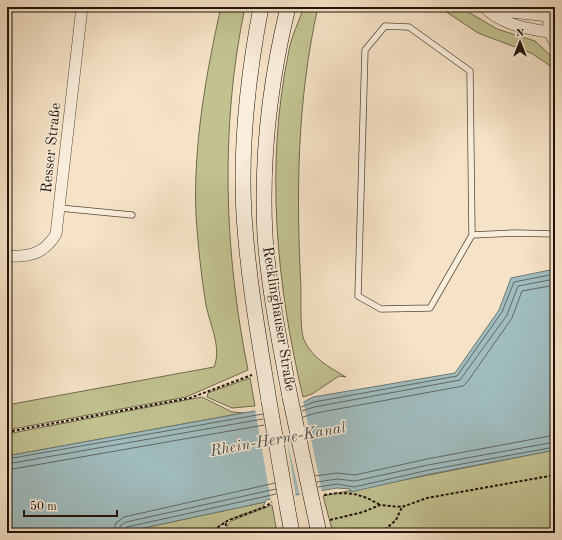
<svg xmlns="http://www.w3.org/2000/svg" width="562" height="540" viewBox="0 0 562 540" font-family="'Old Standard TT',serif">
  <rect width="100%" height="100%" fill="#f6e3c7"/>
  <filter id="stains"><feTurbulence type="fractalNoise" baseFrequency=".005" numOctaves="4"/><feColorMatrix values="0 0 0 0 .2 0 0 0 0 .09 0 0 0 0 .02 0 0 0 .5 -.17"/></filter>
  <radialGradient id="worn" r=".72"><stop offset=".6" stop-color="#630" stop-opacity="0"/><stop offset="1" stop-color="#630" stop-opacity=".3"/></radialGradient>
  <path fill="#c2c291" stroke="#706b4e" d="M 221,7 L 245,7 C 220,126 224,251 248,370 L 186,397 L 7,430 L 7,405 L 214,367 C 222,348 210,325 206,305 C 201,275 198,245 196,215 C 193,147 206,73 221,7 Z
    M 304,7 L 318,7 C 297,100 296,194 301,288 C 301,299 300,331 304,340 C 313,359 329,367 346,377 L 339,376 L 312,394 L 303,397 C 276,283 265,165 289,50 C 292,35 299,21 304,7 Z
    M 439,7 L 460,7 L 497,29 L 535,41 L 555,60 L 555,69 L 531,53 L 478,33 Z
    M 250,378 L 255,406 L 232,408 L 207,397 L 208,393 Z
    M 202,397 L 232,412 L 244,413 L 7,456 L 7,434 Z
    M 555,450 L 555,533 L 333,533 L 323,496 Z
    M 265,502 L 263,507 L 226,521 L 219,526 L 218,533 L 120,533 Z
    M 272,505 L 277,533 L 227,533 L 227,526 L 231,521 Z"/>
  <path fill="#a0bcbe" stroke="#6c7976" d="M 555,269 L 555,450 L 430,474 L 351,492 L 350,489 L 337,488 L 266,500 L 265,502 L 120,533 L 7,533 L 7,456 L 304,402 L 313,397 L 455,373 L 499,310 L 511,278 Z"/>
  <path fill="#f6e3c7" d="M 303,400 L 322,492 L 300,496 L 287,440 L 296,497 L 271,501 L 255,409 Z"/>
  <g fill="none" stroke-linecap="round" stroke-linejoin="round">
    <path stroke="#606864" stroke-width="1" d="M 301,407 L 314,402 L 457,376 L 502,312 L 514,282 L 555,274
      M 302,411 L 314,407 L 460,380 L 507,315 L 518,286 L 555,279
      M 303,417 L 316,413 L 463,386 L 468,381 L 512,318 L 522,291 L 555,285
      M 7,459 L 263,414
      M 7,464 L 263,419
      M 7,470 L 264,425
      M 315,476 L 337,473 L 355,475 L 427,459 L 555,435
      M 317,482 L 337,479 L 355,481 L 428,465 L 555,442
      M 318,487 L 337,484 L 354,487 L 429,470 L 555,447
      M 113,533 L 116,523 L 124,517 L 275,483
      M 119,533 L 120,526 L 126,522 L 276,489
      M 124,533 L 125,529 L 127,527 L 276,494"/>
    <defs>
      <path id="service" d="M 385,26 L 409,27 L 470,71 L 472,235 L 430,308 L 381,309 L 358,296 L 365,50 Z
        M 60,208 L 132,215
        M 472,235 L 516,233 L 555,234"/>
      <path id="minor" d="M 484,7 C 500,24 527,29 549,32
        M 496,7 L 511,12 L 549,16
        M 553,7 C 546,20 548,31 555,43
        M 7,256 C 30,257 44,254 56,234 L 82,7"/>
      <path id="secondary" d="M 261,7 C 248,75 240,146 244,215 C 248,278 259,339 269,401
        M 288,7 C 270,81 261,160 265,236 C 269,290 280,344 290,397
        M 312,501 L 319,533
        M 287,506 L 292,533"/>
    </defs>
    <use href="#service" stroke="#554839" stroke-width="7"/>
    <use href="#minor" stroke="#554839" stroke-width="12"/>
    <use href="#secondary" stroke="#1f140a" stroke-width="16"/>
    <path stroke="#1f140a" stroke-width="2" stroke-dasharray="3 2" stroke-linecap="butt" d="M 7,432 L 190,398 L 252,375
      M 324,495 C 347,491 360,493 380,505
      M 330,520 L 363,512 L 380,505 L 402,507 L 427,498 L 555,475
      M 225,531 L 226,523
      M 209,533 L 229,520 L 265,507 L 272,502
      M 213,533 L 239,530 L 279,532
      M 381,533 L 396,520 L 402,507"/>
    <use href="#service" stroke="#f9eddb" stroke-width="5.5"/>
    <use href="#minor" stroke="#f9eddb" stroke-width="11"/>
    <use href="#secondary" stroke="#f9eddb" stroke-width="15"/>
    <defs>
      <path id="secondary-bridge" d="M 290,397 L 312,501
        M 269,401 L 287,506"/>
    </defs>
    <use href="#secondary-bridge" stroke="#1f140a" stroke-width="16" stroke-linecap="butt"/>
    <use href="#secondary-bridge" stroke="#f9eddb" stroke-width="15"/>
  </g>
  <g text-anchor="middle" dominant-baseline="central" stroke-width="3" stroke-linejoin="round" paint-order="stroke">
    <g font-size="15" fill="#1f140a" stroke="#f9eddb">
      <text transform="translate(52 148) rotate(-84)">Resser Straße</text>
      <text transform="translate(278 319) rotate(81)">Recklinghauser Straße</text>
    </g>
    <g font-size="16" font-style="italic" fill="#4c4f49" stroke="#f9eddb">
      <text transform="translate(278 440) rotate(-10)">Rhein-Herne-Kanal</text>
    </g>
  </g>
  <rect width="562" height="540" fill="none" stroke="#f6e3c7" stroke-width="24"/>
  <rect x="8" y="8" width="546" height="524" fill="none" stroke="#1f140a" stroke-width="2"/>
  <rect x="12" y="12" width="538" height="516" fill="none" stroke="#1f140a"/>
  <g transform="translate(520 42)" stroke="#f9eddb" stroke-width="3" paint-order="stroke">
  <path d="M0-3L7 15L0 10L-7 15Z" fill="#1f140a"/>
  <text y="-6" font-size="11" font-weight="bold" text-anchor="middle" fill="#1f140a">N</text>
  </g>
  <path d="M24 510v6h93v-6" fill="none" stroke="#1f140a" stroke-width="2"/>
  <text x="30" y="510" font-size="12" fill="#1f140a" stroke="#f9eddb" stroke-width="3" paint-order="stroke">50 m</text>
  <rect width="100%" height="100%" filter="url(#stains)"/>
  <rect width="100%" height="100%" fill="url(#worn)"/>
</svg>
